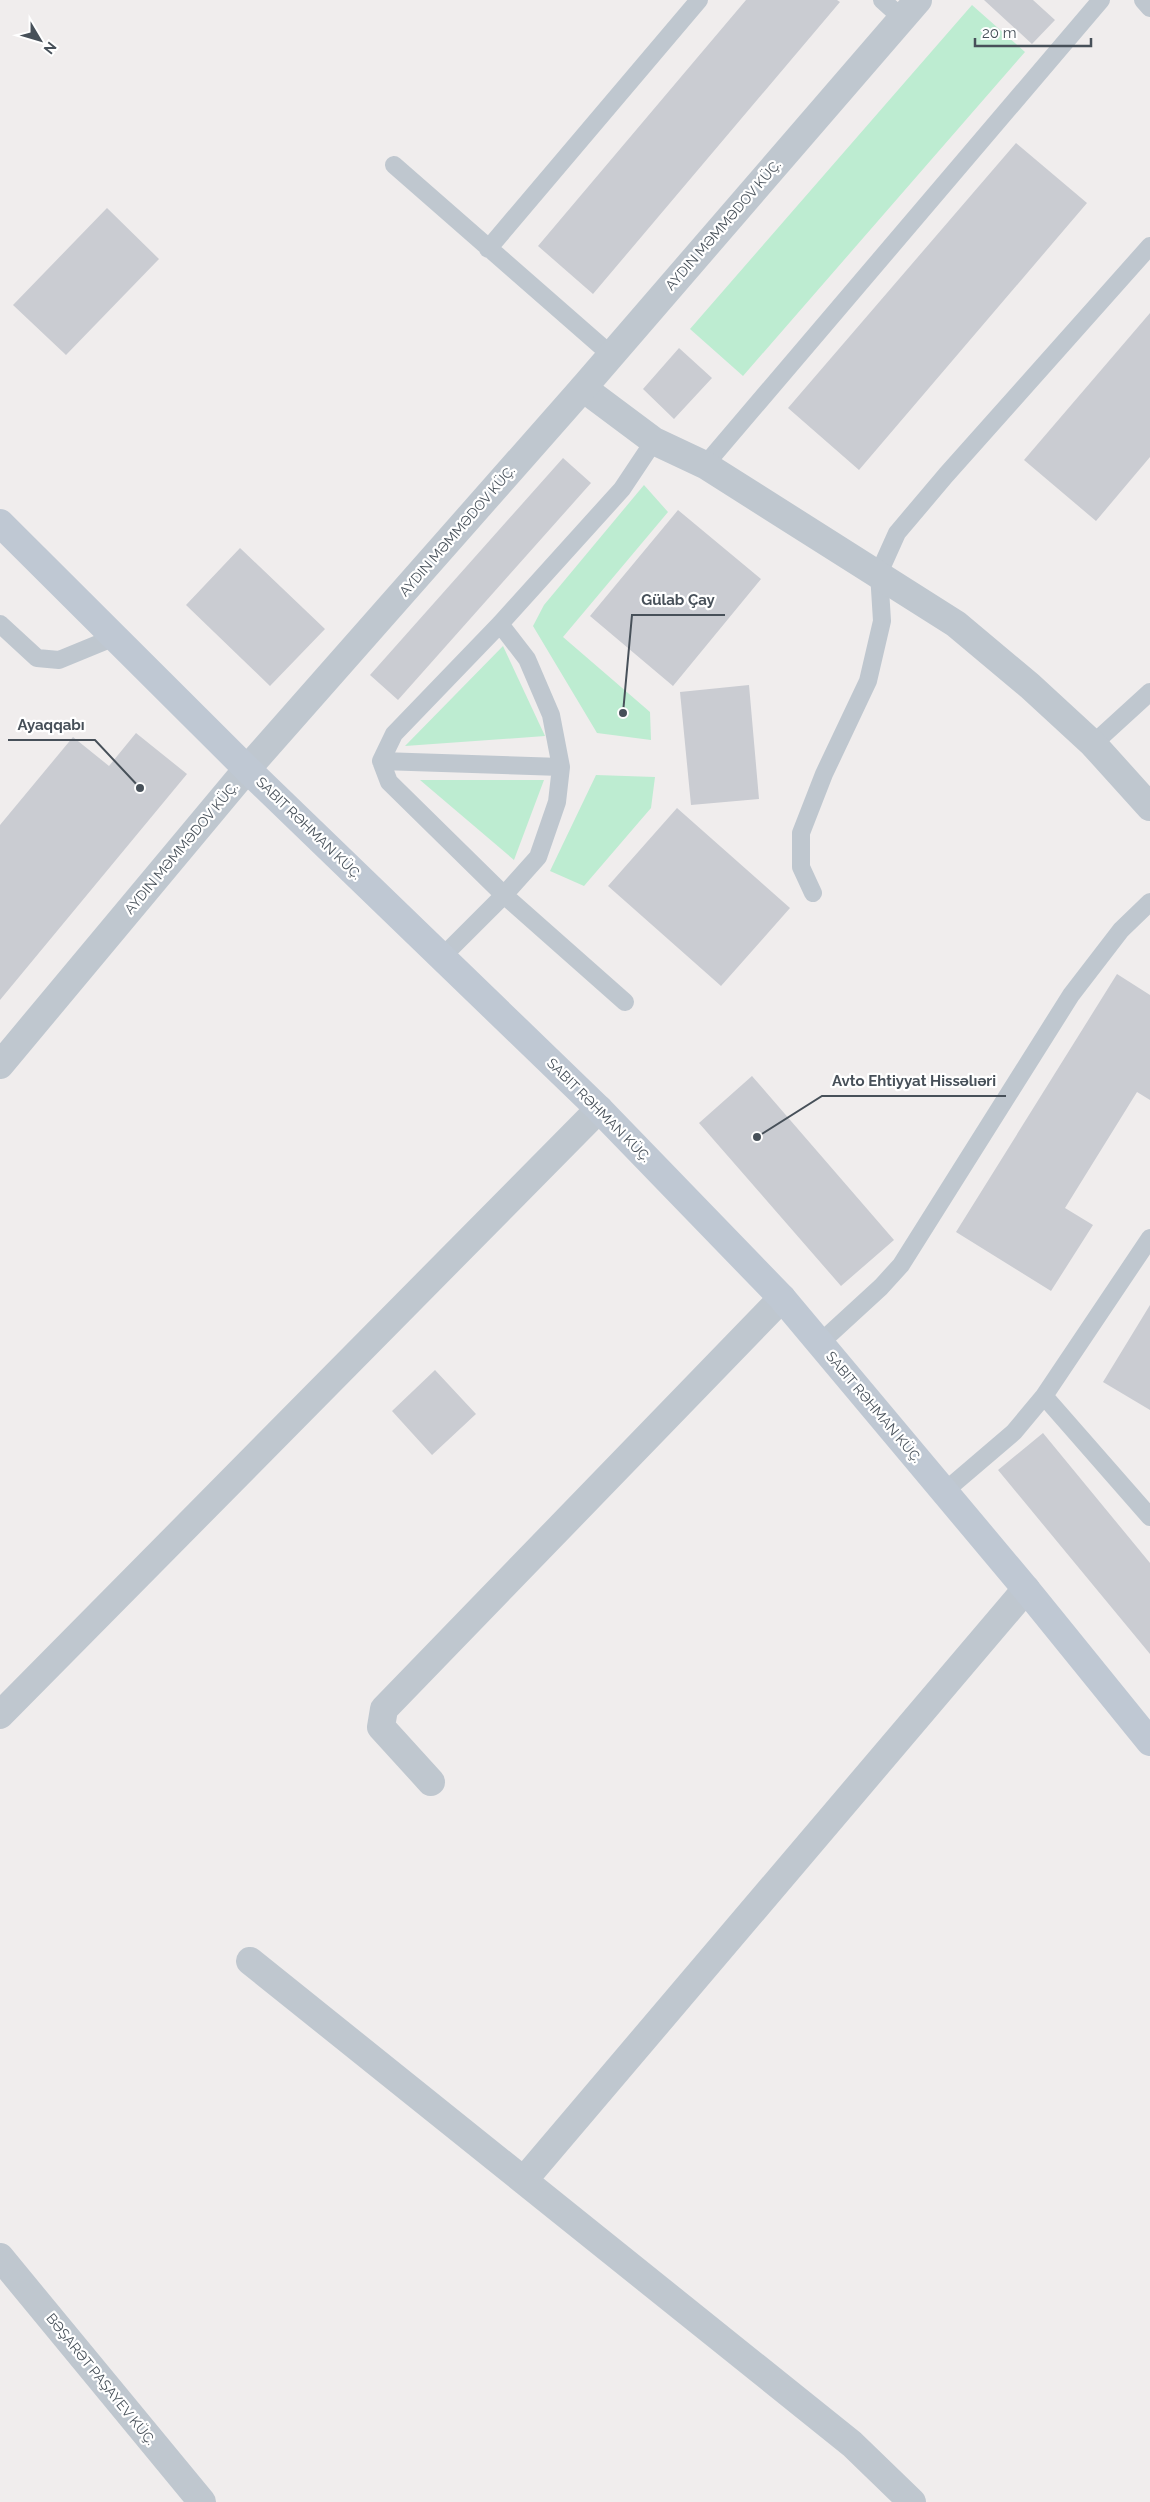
<svg xmlns="http://www.w3.org/2000/svg" width="1150" height="2502" viewBox="0 0 1150 2502" font-family="Raleway,sans-serif">
  <rect width="100%" height="100%" fill="#f0eded"/>
  <path fill="#bdecd1" d="M 972,5 L 1025,52 L 743,376 L 690,329 Z
    M 644,485 L 668,512 L 563,637 L 650,712 L 651,740 L 597,733 L 533,626 L 544,605 Z
    M 503,646 L 545,736 L 405,746 Z
    M 596,775 L 655,777 L 651,808 L 584,886 L 550,871 Z
    M 420,780 L 544,780 L 514,860 Z"/>
  <path fill="#caccd2" d="M 746,0 L 837,0 L 840,2 L 593,294 L 538,246 Z
    M 984,0 L 1033,0 L 1055,20 L 1032,44 Z
    M 1016,143 L 1087,203 L 859,470 L 788,408 Z
    M 107,208 L 159,259 L 66,355 L 13,305 Z
    M 1150,313 L 1150,457 L 1096,521 L 1024,460 Z
    M 679,348 L 712,378 L 674,419 L 643,389 Z
    M 563,458 L 591,483 L 398,700 L 370,675 Z
    M 678,510 L 761,579 L 673,686 L 590,616 Z
    M 240,548 L 325,629 L 270,686 L 186,605 Z
    M 749,685 L 759,799 L 691,805 L 680,692 Z
    M 136,733 L 187,774 L 0,1000 L 0,825 L 73,737 L 109,766 Z
    M 677,808 L 790,908 L 721,986 L 608,886 Z
    M 1117,974 L 1150,995 L 1150,1100 L 1137,1092 L 1065,1208 L 1093,1225 L 1051,1291 L 956,1232 Z
    M 752,1076 L 894,1240 L 841,1286 L 699,1123 Z
    M 1150,1305 L 1150,1410 L 1103,1382 Z
    M 435,1370 L 476,1414 L 432,1455 L 392,1411 Z
    M 1043,1433 L 1150,1563 L 1150,1654 L 998,1470 Z"/>
  <g fill="none" stroke-linecap="round" stroke-linejoin="round">
    <path stroke="#bfc7cf" stroke-width="18" d="M 882,0 L 902,18
      M 1143,0 L 1150,8
      M 394,165 L 610,354
      M 488,249 L 699,0
      M 705,465 L 1101,0
      M 0,624 L 37,658 L 59,660 L 115,637
      M 1093,744 L 1150,692
      M 381,761 L 561,767
      M 813,893 L 801,867 L 801,833 L 824,774 L 868,681 L 882,621 L 879,573 L 897,533 L 946,475 L 1150,246
      M 443,956 L 504,895 L 538,857 L 557,802 L 561,767 L 551,715 L 527,659 L 500,624
      M 625,1002 L 504,895 L 389,782 L 381,761 L 394,734 L 500,624 L 622,489 L 654,441
      M 820,1343 L 881,1287 L 901,1265 L 1071,995 L 1121,930 L 1150,902
      M 1044,1396 L 1150,1517
      M 945,1491 L 1014,1432 L 1044,1396 L 1150,1238"/>
    <path stroke="#bfc7cf" stroke-width="28" d="M 583,388 L 654,441 L 705,465 L 956,624 L 1030,686 L 1093,744 L 1150,807
      M 0,1715 L 599,1109
      M 431,1782 L 381,1727 L 384,1709 L 782,1298
      M 250,1961 L 852,2444 L 912,2502
      M 524,2180 L 1026,1589
      M 0,2257 L 202,2502"/>
    <path stroke="#bfc7cf" stroke-width="28" d="M 0,1065 L 247,769 L 583,388 L 918,0"/>
    <path stroke="#bfc8d3" stroke-width="28" d="M 0,523 L 247,769 L 599,1109 L 782,1298 L 1026,1589 L 1150,1742"/>
  </g>
  <g text-anchor="middle" dominant-baseline="central" stroke-width="4.5" stroke-linejoin="round" paint-order="stroke">
    <g font-size="14" fill="#475059" stroke="#fff">
      <text transform="translate(723 225) rotate(-49)">AYDIN MƏMMƏDOV KÜÇ.</text>
      <text transform="translate(457 531) rotate(-49)">AYDIN MƏMMƏDOV KÜÇ.</text>
      <text transform="translate(309 828) rotate(44)">SABIT RƏHMAN KÜÇ.</text>
      <text transform="translate(181 848) rotate(-50)">AYDIN MƏMMƏDOV KÜÇ.</text>
      <text transform="translate(599 1110) rotate(45)">SABIT RƏHMAN KÜÇ.</text>
      <text transform="translate(874 1407) rotate(50)">SABIT RƏHMAN KÜÇ.</text>
      <text transform="translate(101 2379) rotate(51)">BƏŞARƏT PAŞAYEV KÜÇ.</text>
    </g>
  </g>
  <path fill="none" stroke="#475059" stroke-width="2" d="M623 713L632 615H725M140 788L95 740H8M757 1137L822 1096H1006"/>
  <g fill="#475059" stroke="#fff" stroke-width="2">
    <circle cx="623" cy="713" r="5"/>
    <circle cx="140" cy="788" r="5"/>
    <circle cx="757" cy="1137" r="5"/>
  </g>
  <g font-size="15" text-anchor="middle" font-weight="bold" fill="#475059" stroke="#fff" stroke-width="4.5" stroke-linejoin="round" paint-order="stroke">
    <text x="678" y="605">Gülab Çay</text>
    <text x="51" y="730">Ayaqqabı</text>
    <text x="914" y="1086">Avto Ehtiyyat Hissəlıəri</text>
  </g>
  <g transform="translate(40 40) rotate(128)" stroke="#ffffff" stroke-width="4" paint-order="stroke">
  <path d="M0-4L9 19L0 12L-9 19Z" fill="#475059"/>
  <text y="-8" font-size="14" font-weight="bold" text-anchor="middle" fill="#475059">N</text>
  </g>
  <path d="M975 38v8h116v-8" fill="none" stroke="#475059" stroke-width="2.5"/>
  <text x="982" y="38" font-size="15" fill="#475059" stroke="#ffffff" stroke-width="4" paint-order="stroke">20 m</text>
</svg>
